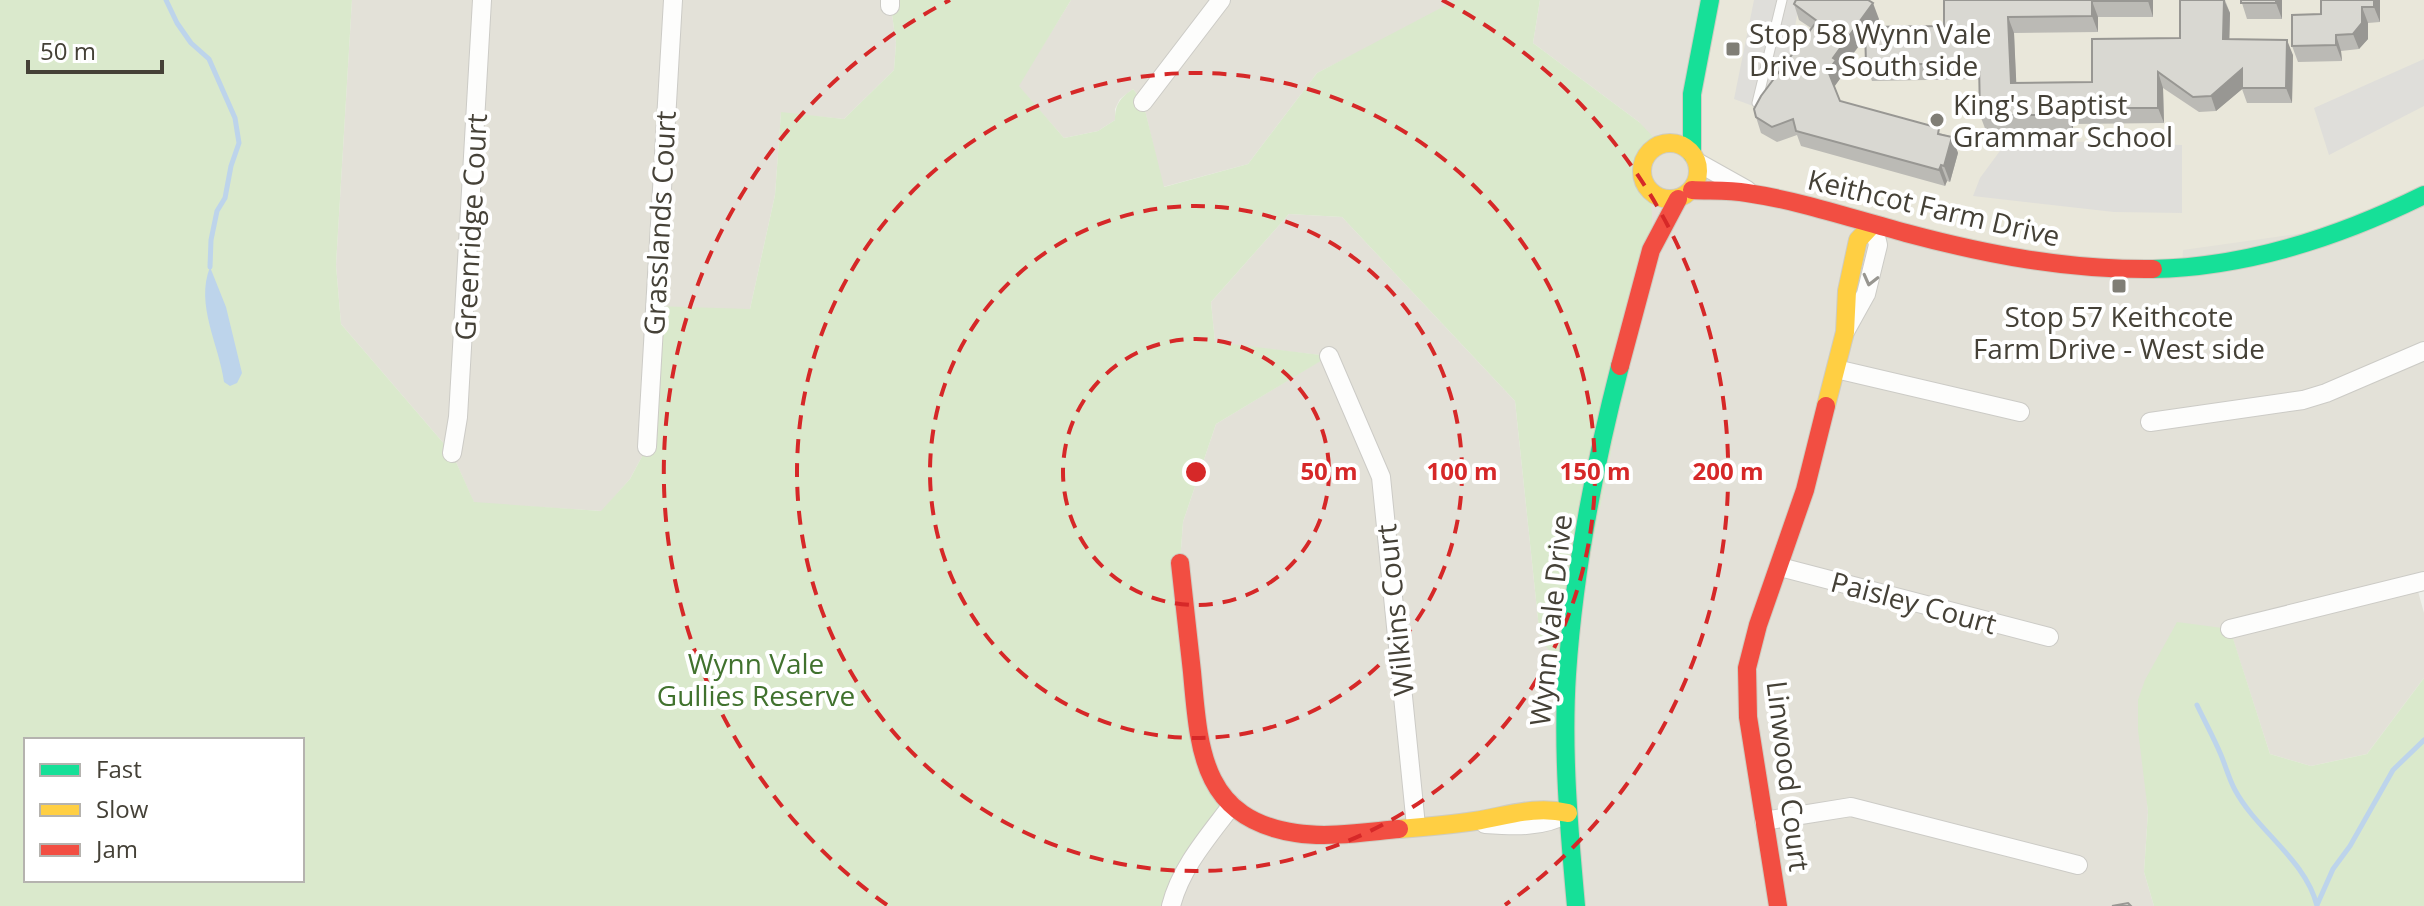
<svg xmlns="http://www.w3.org/2000/svg" width="2424" height="906" viewBox="0 0 2424 906" font-family="'Open Sans',sans-serif">
  <rect width="100%" height="100%" fill="#efefea"/>
  <path fill="#e3e1d8" d="M 352,0 L 890,0 L 896,43 L 894,70 L 844,119 L 781,113 L 775,195 L 750,309 L 647,447 L 630,479 L 602,511 L 474,503 L 452,453 L 341,324 L 336,265 Z
    M 1071,0 L 1456,0 L 1457,2 L 1317,73 L 1248,164 L 1163,187 L 1143,102 L 1133,89 L 1120,99 L 1115,109 L 1115,120 L 1098,131 L 1064,138 L 1018,86 Z
    M 1540,0 L 2424,0 L 2424,581 L 2416,584 L 2424,613 L 2424,678 L 2367,754 L 2311,766 L 2270,754 L 2230,630 L 2145,776 L 2148,812 L 2144,872 L 2154,906 L 1171,906 L 1217,788 L 1180,563 L 1183,522 L 1216,424 L 1328,356 L 1215,343 L 1211,302 L 1289,214 L 1342,217 L 1515,401 L 1540,638 L 1651,250 L 1651,205 L 1642,167 L 1649,153 L 1654,148 L 1639,122 L 1533,43 Z"/>
  <path fill="#e9e7da" d="M 1709,0 L 2424,0 L 2424,188 L 2361,225 L 2183,250 L 2182,268 L 2034,262 L 1756,194 L 1694,157 Z"/>
  <path fill="#dae9cc" fill-rule="evenodd" d="M 0,0 L 352,0 L 336,265 L 341,324 L 452,453 L 474,502 L 601,511 L 630,479 L 647,447 L 653,306 L 750,309 L 775,195 L 781,112 L 844,119 L 894,70 L 896,43 L 890,0 L 1071,0 L 1019,86 L 1064,138 L 1098,131 L 1115,120 C 1115,104 1120,98 1133,89 L 1143,102 L 1164,187 L 1248,164 L 1317,73 L 1456,0 L 1540,0 L 1533,43 L 1639,122 L 1661,145 C 1630,160 1647,180 1651,205 C 1653,220 1652,235 1651,250 L 1567,675 L 1540,638 L 1515,401 L 1342,217 L 1289,214 L 1211,302 L 1215,342 L 1329,356 L 1216,424 L 1183,522 L 1180,563 L 1198,730 L 1232,805 L 1171,906 L 0,906 ZM 26,740 L 302,740 L 302,880 L 26,880 Z
    M 2177,622 L 2230,629 L 2270,754 L 2311,766 L 2367,754 L 2424,678 L 2424,906 L 2154,906 L 2144,872 L 2148,812 L 2138,730 L 2138,700 L 2145,680 Z"/>
  <path fill="#dfdeda" d="M 1754,0 L 1800,0 L 1783,90 L 1764,110 L 1734,99 Z
    M 2424,59 L 2424,106 L 2329,155 L 2314,108 Z
    M 2026,140 L 2182,145 L 2182,213 L 2114,212 L 1973,196 L 1980,178 L 2005,144 Z"/>
  <path fill="#bdd4eb" d="M 210,267 L 226,307 L 242,373 L 237,383 L 230,386 L 224,382 C 219,344 195,305 210,267 Z"/>
  <g fill="none" stroke-linecap="round" stroke-linejoin="round">
    <path stroke="#bdd4eb" stroke-width="5" d="M 166,0 L 177,23 L 191,43 L 209,59 L 235,118 L 239,143 L 231,166 L 225,198 L 217,211 L 211,240 L 210,267
      M 2197,705 C 2205,722 2214,738 2221,755 C 2226,767 2229,779 2235,790 C 2257,831 2306,860 2317,906
      M 2317,905 L 2333,869 L 2350,846 L 2393,770 L 2424,740"/>
    <defs>
      <path id="lane" d="M 1757,103 L 1782,0"/>
      <path id="street" d="M 890,6 L 890,0
        M 1143,102 L 1221,0
        M 1697,162 L 1747,190
        M 1846,330 L 1866,294 L 1878,245 L 1873,224
        M 1329,356 L 1381,477 L 1416,826
        M 1836,369 L 2020,412
        M 2150,422 L 2303,400 L 2326,393 L 2424,351
        M 647,447 L 673,0
        M 452,453 L 458,417 L 482,0
        M 1780,567 L 2049,637
        M 2230,629 L 2424,581
        M 1764,821 L 1851,807 L 2078,865
        M 1485,824 C 1514,826 1543,828 1568,813
        M 1171,906 C 1181,867 1208,837 1232,805"/>
      <path id="fast" d="M 1692,154 L 1692,94 L 1710,0
        M 2153,269 C 2248,267 2339,237 2424,195
        M 1576,906 C 1569,829 1562,751 1567,674 C 1574,570 1594,467 1620,366"/>
      <path id="slow" d="M1642 171a28 28 0 1 1 56 0a28 28 0 1 1-56 0Z
        M 1826,406 L 1845,332 L 1847,291 L 1858,240 L 1873,224
        M 1399,829 C 1424,827 1449,825 1475,821 C 1507,816 1535,805 1568,813"/>
      <path id="jam" d="M 1692,190 C 1710,191 1729,190 1747,193 C 1801,201 1853,219 1906,233 C 1988,255 2068,270 2153,269
        M 1620,366 L 1651,250 L 1678,199
        M 1180,563 C 1184,599 1188,636 1192,672 C 1199,748 1201,819 1296,833 C 1329,838 1366,832 1399,829
        M 1778,906 L 1748,717 L 1747,668 L 1758,625 L 1805,490 L 1826,406"/>
    </defs>
    <use href="#lane" stroke="#cccbc6" stroke-width="11"/>
    <use href="#street" stroke="#cccbc6" stroke-width="20"/>
    <use href="#fast" stroke="#ceccc1" stroke-width="20"/>
    <use href="#slow" stroke="#ceccc1" stroke-width="20"/>
    <use href="#jam" stroke="#ceccc1" stroke-width="20"/>
    <use href="#lane" stroke="#fdfdfc" stroke-width="9"/>
    <use href="#street" stroke="#fdfdfc" stroke-width="18"/>
    <use href="#fast" stroke="#16e098" stroke-width="18"/>
    <use href="#slow" stroke="#ffcf43" stroke-width="18"/>
    <use href="#jam" stroke="#f24e42" stroke-width="18"/>
  </g>
  <path fill="#bbbab5" d="M 1944,0 L 2153,0 L 2153,17 L 2098,17 L 2098,32 L 2014,33 L 2016,83 L 2092,82 L 2180,38 L 2180,0 L 2225,0 L 2230,13 L 2229,39 L 2293,55 L 2292,103 L 2247,103 L 2242,89 L 2216,111 L 2199,112 L 2163,88 L 2164,123 L 2073,124 L 2073,130 L 1986,131 L 1980,115 L 1980,79 L 1872,81 L 1866,65 L 1866,37 L 1840,71 L 1842,76 L 1834,87 L 1840,101 L 1952,137 L 1958,153 L 1950,182 L 1947,181 L 1945,186 L 1801,146 L 1797,135 L 1777,142 L 1761,133 L 1756,117 L 1811,28 L 1799,20 L 1794,4 L 1879,19 L 1873,27 L 1944,26 Z
    M 2241,0 L 2282,0 L 2282,19 L 2247,19 Z
    M 2321,0 L 2380,0 L 2380,22 L 2368,23 L 2368,39 L 2359,49 L 2341,51 L 2342,61 L 2298,62 L 2292,46 L 2321,14 Z"/>
  <path fill="#989793" d="M 2148,0 L 2153,0 L 2153,17 L 2148,1 Z
    M 2224,0 L 2230,13 L 2229,55 L 2223,39 Z
    M 2276,0 L 2282,0 L 2282,19 L 2276,3 Z
    M 2374,0 L 2380,0 L 2380,22 L 2374,7 Z
    M 2092,1 L 2098,17 L 2098,32 L 2092,16 Z
    M 1873,3 L 1879,19 L 1840,71 L 1842,76 L 1834,87 L 1828,71 L 1833,58 Z
    M 2362,7 L 2368,23 L 2368,39 L 2359,49 L 2353,34 Z
    M 2008,17 L 2014,33 L 2017,98 L 2011,83 Z
    M 2336,35 L 2341,51 L 2342,61 L 2336,45 Z
    M 2287,40 L 2293,55 L 2292,103 L 2286,88 Z
    M 2242,69 L 2247,85 L 2216,111 L 2211,96 Z
    M 2158,72 L 2163,88 L 2164,123 L 2158,108 Z
    M 2067,108 L 2073,124 L 2073,130 L 2067,115 Z
    M 1952,137 L 1958,153 L 1950,182 L 1944,166 Z
    M 1941,165 L 1947,181 L 1945,186 L 1939,170 Z"/>
  <path fill="#d9d8d2" stroke="#989793" stroke-width="2" d="M 1796,0 L 1868,0 L 1873,3 L 1833,58 L 1836,60 L 1828,71 L 1840,101 L 1939,128 L 1938,134 L 1952,137 L 1944,166 L 1941,165 L 1939,170 L 1796,131 L 1793,119 L 1772,127 L 1756,117 L 1754,109 L 1761,96 L 1817,21 L 1794,4 Z
    M 1944,0 L 2148,0 L 2148,1 L 2092,1 L 2092,16 L 2008,17 L 2011,83 L 2092,82 L 2092,39 L 2180,38 L 2180,0 L 2224,0 L 2223,39 L 2287,40 L 2286,88 L 2242,88 L 2242,69 L 2211,96 L 2193,97 L 2158,72 L 2158,108 L 2067,108 L 2067,115 L 1980,115 L 1979,63 L 1866,65 L 1865,27 L 1944,26 Z
    M 2241,0 L 2276,0 L 2276,3 L 2241,3 Z
    M 2321,0 L 2374,0 L 2374,7 L 2362,7 L 2362,23 L 2353,34 L 2336,35 L 2336,45 L 2292,46 L 2292,15 L 2321,14 Z
    M 2128,903 L 2131,906 L 2112,906 Z"/>
  <defs><path id="oneway-chevron" d="M-2-3.5L2.5 0L-2 3.5" fill="none" stroke-width="1.6" stroke-linecap="round" stroke-linejoin="round" transform="scale(2)"/></defs>
  <use stroke="#989690" href="#oneway-chevron" transform="translate(1870 280) rotate(104)"/>
  <g fill="none" stroke="#d62828" stroke-width="4" stroke-dasharray="14 10">
    <circle cx="1196" cy="472" r="133"/>
    <circle cx="1196" cy="472" r="266"/>
    <circle cx="1196" cy="472" r="399"/>
    <path d="M887 905A532 532 0 0 1 950 0M1442 0A532 532 0 0 1 1505 905"/>
  </g>
  <g fill="#807e76" stroke="#fff" stroke-width="3">
    <rect x="1725" y="41" width="16" height="16" rx="4"/>
    <circle cx="1937" cy="120" r="8"/>
    <rect x="2111" y="278" width="16" height="16" rx="4"/>
  </g>
  <g text-anchor="middle" dominant-baseline="central" stroke-width="8" stroke-linejoin="round" paint-order="stroke">
    <g font-size="28" fill="#454137" stroke="#fff" text-anchor="start">
      <text x="1749" y="33">Stop 58 Wynn Vale<tspan x="1749" dy="32">Drive - South side</tspan></text>
      <text x="1953" y="104">King's Baptist<tspan x="1953" dy="32">Grammar School</tspan></text>
      <text x="2119" y="316" text-anchor="middle">Stop 57 Keithcote<tspan x="2119" dy="32">Farm Drive - West side</tspan></text>
    </g>
    <g font-size="28" fill="#454137" stroke="#fff">
      <text transform="translate(1934 207) rotate(13)">Keithcot Farm Drive</text>
      <text transform="translate(659 223) rotate(-87)">Grasslands Court</text>
      <text transform="translate(470 227) rotate(-87)">Greenridge Court</text>
      <text transform="translate(1914 602) rotate(15)">Paisley Court</text>
      <text transform="translate(1394 610) rotate(-96)">Wilkins Court</text>
      <text transform="translate(1550 620) rotate(-84)">Wynn Vale Drive</text>
      <text transform="translate(1789 776) rotate(83)">Linwood Court</text>
    </g>
    <g font-size="28" fill="#41722e" stroke="#fff">
      <text x="756" y="663">Wynn Vale<tspan x="756" dy="32">Gullies Reserve</tspan></text>
    </g>
  </g>
  <circle cx="1196" cy="472" r="12" fill="#d62828" stroke="#fff" stroke-width="4"/>
  <g font-size="24" text-anchor="middle" font-weight="bold" fill="#d62828" stroke="#fff" stroke-width="8" stroke-linejoin="round" paint-order="stroke">
    <text x="1329" y="480">50 m</text>
    <text x="1462" y="480">100 m</text>
    <text x="1595" y="480">150 m</text>
    <text x="1728" y="480">200 m</text>
  </g>
  <rect x="24" y="738" width="280" height="144" fill="#ffffff" stroke="#b5b3af" stroke-width="2"/>
  <rect x="40" y="764" width="40" height="12" fill="#16e098" stroke="#b5b3af" stroke-width="2"/>
  <text x="96" y="778" font-size="24" fill="#454137">Fast</text>
  <rect x="40" y="804" width="40" height="12" fill="#ffcf43" stroke="#b5b3af" stroke-width="2"/>
  <text x="96" y="818" font-size="24" fill="#454137">Slow</text>
  <rect x="40" y="844" width="40" height="12" fill="#f24e42" stroke="#b5b3af" stroke-width="2"/>
  <text x="96" y="858" font-size="24" fill="#454137">Jam</text>
  <path d="M28 60v12h134v-12" fill="none" stroke="#454137" stroke-width="4"/>
  <text x="40" y="60" font-size="24" fill="#454137" stroke="#ffffff" stroke-width="6" paint-order="stroke">50 m</text>
</svg>
